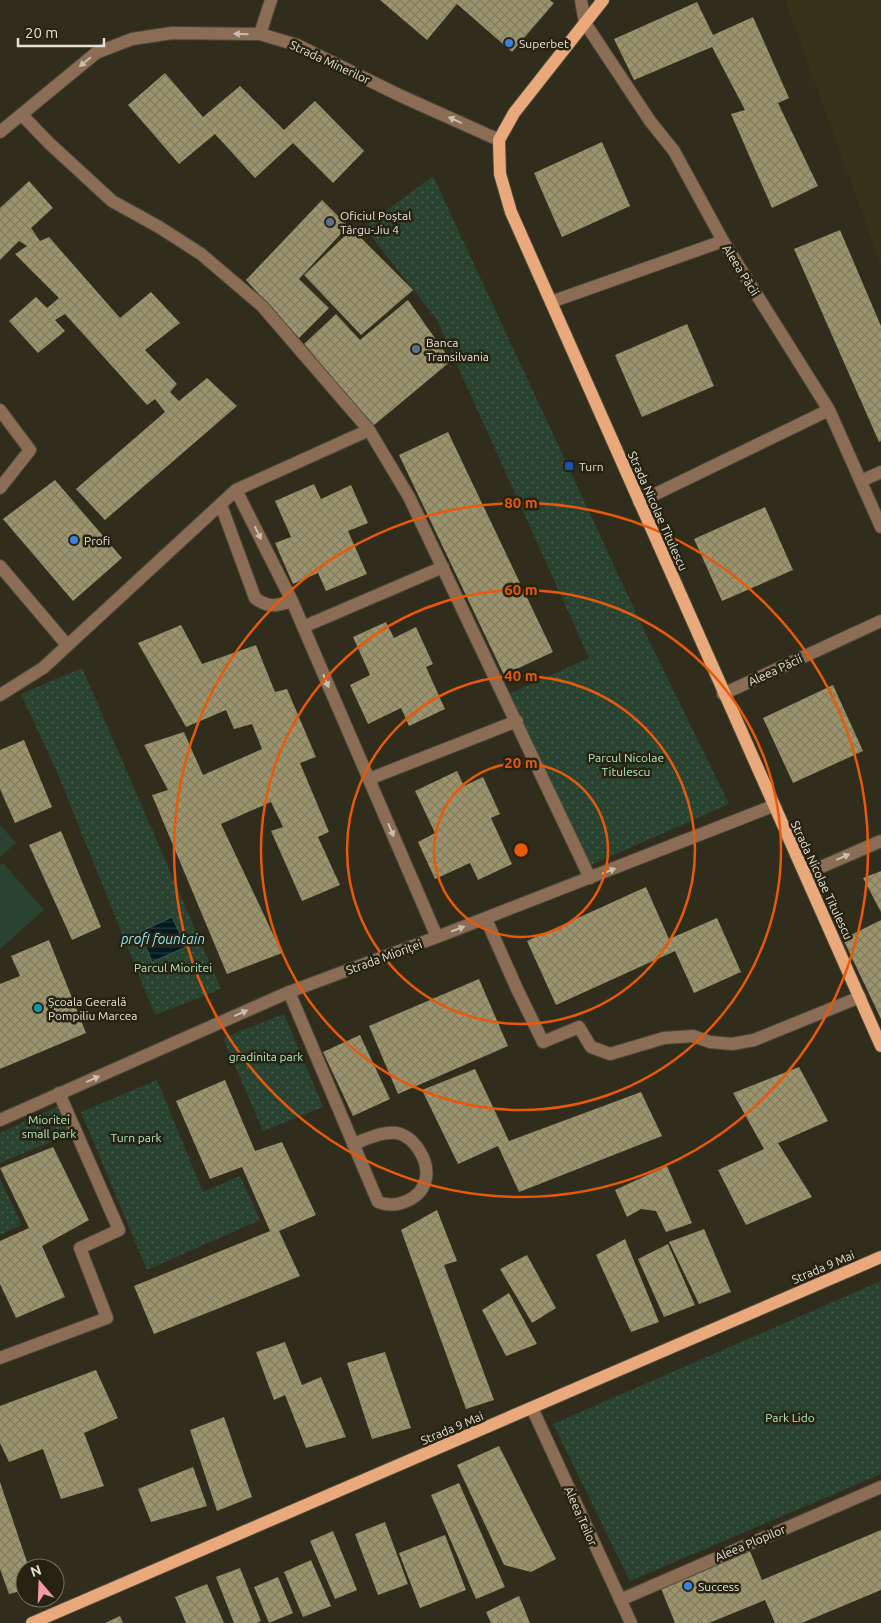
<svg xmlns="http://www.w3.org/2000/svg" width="881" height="1623" viewBox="0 0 881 1623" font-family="Ubuntu,sans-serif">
  <defs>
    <pattern id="park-dots" width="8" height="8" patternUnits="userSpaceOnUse" patternTransform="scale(1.25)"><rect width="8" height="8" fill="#294330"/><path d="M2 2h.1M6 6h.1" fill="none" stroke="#485e4d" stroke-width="1.8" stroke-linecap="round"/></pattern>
    <pattern id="water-rules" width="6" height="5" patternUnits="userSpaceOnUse" patternTransform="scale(1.25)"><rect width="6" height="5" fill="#011a1d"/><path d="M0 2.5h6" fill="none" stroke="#263b3d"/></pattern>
    <pattern id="building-cross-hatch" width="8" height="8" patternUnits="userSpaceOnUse" patternTransform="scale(1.25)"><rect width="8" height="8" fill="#9b946d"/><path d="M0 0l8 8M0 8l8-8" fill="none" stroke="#817c60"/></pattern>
  </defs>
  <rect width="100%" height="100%" fill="#302d1c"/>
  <path fill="#37331a" d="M 785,0 L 881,0 L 881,265 Z"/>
  <path fill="#294330" d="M 0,825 L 16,843 L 0,857 Z
    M 3,863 L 44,910 L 0,949 L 0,866 Z"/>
  <path fill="url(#park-dots)" d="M 433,176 L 644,630 L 729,804 L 591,865 L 509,694 L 589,658 L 437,320 L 364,227 Z
    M 82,668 L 221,989 L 155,1015 L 57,772 L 21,694 Z
    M 284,1014 L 323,1107 L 263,1131 L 223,1038 Z
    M 157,1080 L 203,1192 L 240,1176 L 260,1220 L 147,1270 L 81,1112 Z
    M 58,1106 L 72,1133 L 0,1163 L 0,1133 Z
    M 0,1179 L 22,1225 L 0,1235 Z
    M 881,1281 L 881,1474 L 630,1581 L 553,1424 Z"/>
  <path fill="url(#water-rules)" stroke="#455655" d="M 172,917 L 186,947 L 152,962 L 140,932 Z"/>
  <path fill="url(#building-cross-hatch)" d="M 380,0 L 550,0 L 554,3 L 512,52 L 457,4 L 427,40 Z
    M 697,2 L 713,35 L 753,17 L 789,98 L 778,103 L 818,186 L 772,208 L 731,114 L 745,110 L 712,47 L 634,80 L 614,39 Z
    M 165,73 L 203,117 L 240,86 L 284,130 L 315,101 L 364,151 L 333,183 L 293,143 L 255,178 L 215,134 L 179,164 L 128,105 Z
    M 602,142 L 630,206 L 562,237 L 534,173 Z
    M 29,181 L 53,208 L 31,228 L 40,241 L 49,237 L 120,318 L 151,292 L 180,323 L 145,350 L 177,384 L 170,392 L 179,401 L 207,378 L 237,406 L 105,520 L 76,489 L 165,412 L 155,399 L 147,405 L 65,314 L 55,320 L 65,331 L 38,353 L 9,321 L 36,297 L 47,308 L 59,298 L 15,254 L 27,246 L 19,241 L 0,260 L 0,208 Z
    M 322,200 L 348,226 L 299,279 L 329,308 L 299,338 L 246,280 Z
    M 352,229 L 413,290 L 361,335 L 304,275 Z
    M 840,230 L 881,326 L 881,441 L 879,442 L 794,249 Z
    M 408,300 L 451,361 L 373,426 L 304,344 L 336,314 L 360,340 Z
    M 687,324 L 714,386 L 642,417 L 615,355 Z
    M 448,432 L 553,652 L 504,675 L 399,455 Z
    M 55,480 L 122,558 L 73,601 L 3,519 Z
    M 314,484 L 321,499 L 351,485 L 368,523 L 348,531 L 367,574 L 326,591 L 318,573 L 293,584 L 275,543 L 291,537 L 275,501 Z
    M 765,507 L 793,570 L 722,601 L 694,539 Z
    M 386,622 L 394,638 L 416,627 L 433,664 L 426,667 L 445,709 L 409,726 L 401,708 L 368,724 L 350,685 L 370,675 L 353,637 Z
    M 181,625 L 202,664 L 256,645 L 275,692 L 287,689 L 316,757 L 300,763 L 329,832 L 318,837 L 340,885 L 302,901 L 271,831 L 283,827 L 271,802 L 221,824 L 282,953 L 227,974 L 152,795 L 168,790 L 144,745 L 184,732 L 203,775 L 262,749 L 252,724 L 234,729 L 226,710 L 186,727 L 138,643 Z
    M 833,685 L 863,751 L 793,783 L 763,718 Z
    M 24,740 L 52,807 L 15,823 L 0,789 L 0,750 Z
    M 457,771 L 464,786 L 483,777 L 500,814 L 491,818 L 512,864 L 478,880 L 470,863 L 435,879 L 418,842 L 435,833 L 415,791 Z
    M 61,831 L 101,927 L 72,940 L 29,845 Z
    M 881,871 L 881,912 L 863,878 Z
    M 646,887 L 669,939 L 717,918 L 741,972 L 694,993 L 675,951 L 556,1005 L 527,941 Z
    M 881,920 L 881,1019 L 843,939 Z
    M 49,940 L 86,1033 L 0,1069 L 0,984 L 20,976 L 11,956 Z
    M 479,979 L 508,1046 L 398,1094 L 369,1026 Z
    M 360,1035 L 390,1099 L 353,1116 L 323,1052 Z
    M 799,1067 L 828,1121 L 778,1143 L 812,1197 L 746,1225 L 718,1170 L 764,1149 L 733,1093 Z
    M 475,1069 L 509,1141 L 641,1092 L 662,1136 L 519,1192 L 498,1146 L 458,1164 L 422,1090 Z
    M 225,1080 L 255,1151 L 282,1142 L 316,1215 L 279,1231 L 300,1276 L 154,1334 L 134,1286 L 270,1231 L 242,1167 L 210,1179 L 176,1101 Z
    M 53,1147 L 89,1220 L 42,1246 L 65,1297 L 16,1318 L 0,1284 L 0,1241 L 29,1228 L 0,1168 Z
    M 667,1166 L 692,1223 L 666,1232 L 656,1211 L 641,1209 L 627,1217 L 615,1190 Z
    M 437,1210 L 457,1261 L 444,1265 L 494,1400 L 466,1409 L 401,1230 Z
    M 704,1229 L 731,1292 L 699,1304 L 669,1242 Z
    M 625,1239 L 659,1322 L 631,1332 L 596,1255 Z
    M 668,1244 L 695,1305 L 664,1317 L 638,1259 Z
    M 527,1255 L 556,1308 L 532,1323 L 500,1269 Z
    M 509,1293 L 537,1344 L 506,1356 L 482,1310 Z
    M 285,1342 L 302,1385 L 321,1377 L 346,1437 L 306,1448 L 285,1395 L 274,1400 L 256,1352 Z
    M 385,1352 L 411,1428 L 372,1439 L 347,1363 Z
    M 96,1370 L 118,1418 L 84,1433 L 104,1486 L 61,1499 L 43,1449 L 9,1462 L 0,1443 L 0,1406 Z
    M 224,1417 L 252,1497 L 217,1511 L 190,1430 Z
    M 499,1446 L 556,1559 L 531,1572 L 504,1565 L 457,1465 Z
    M 193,1467 L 207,1506 L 151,1522 L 138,1489 Z
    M 0,1482 L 29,1568 L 25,1568 L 25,1590 L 9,1594 L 0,1569 Z
    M 459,1483 L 505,1587 L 476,1599 L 431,1495 Z
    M 385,1522 L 408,1584 L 378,1595 L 355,1534 Z
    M 881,1530 L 881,1590 L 802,1623 L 775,1623 L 765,1600 L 709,1623 L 675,1623 L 660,1586 L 749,1549 L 762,1580 Z
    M 333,1531 L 357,1590 L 335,1599 L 310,1541 Z
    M 445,1535 L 466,1590 L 420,1608 L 399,1553 Z
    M 311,1560 L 331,1606 L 303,1617 L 284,1572 Z
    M 240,1568 L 261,1621 L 257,1623 L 234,1623 L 216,1577 Z
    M 278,1577 L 293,1613 L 269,1623 L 254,1587 Z
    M 207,1584 L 224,1623 L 186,1623 L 175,1597 Z
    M 519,1596 L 530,1623 L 491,1623 L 486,1612 Z
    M 120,1616 L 123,1623 L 105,1623 Z"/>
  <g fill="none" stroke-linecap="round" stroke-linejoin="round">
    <defs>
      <path id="minor" d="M 581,0 L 585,23 L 650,121 L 674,151 L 723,241 L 829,410 L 881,527
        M 260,34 L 271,0
        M 22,115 L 49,143 L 112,201 L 159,227 L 201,254 L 262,306 L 369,430 L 409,497 L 590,878
        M 0,132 L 96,53 L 132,39 L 172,33 L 260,34 L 297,45 L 401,96 L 499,140
        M 551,302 L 723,241
        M 0,410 L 30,450 L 0,488
        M 861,481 L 881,472
        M 236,490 L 292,601 L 437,937
        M 639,502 L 829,410
        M 221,505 L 255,598 C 268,608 277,606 292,601
        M 0,566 L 67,645
        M 303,627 L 443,567
        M 723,694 L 881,621
        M 0,695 L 43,668 L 236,490 L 369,430
        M 369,779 L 517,721
        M 805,874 L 881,841
        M 486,919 L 517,989 L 543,1042 L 579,1027 L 591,1047 L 610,1054 L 664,1038 L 693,1036 L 710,1042 L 732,1044 L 754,1040 L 860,997
        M 289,992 L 378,1202 C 396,1209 422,1200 426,1178 C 429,1161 415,1137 397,1133 C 382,1131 367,1139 353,1144
        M 0,1120 L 289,992 L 437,937 L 773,806
        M 0,1358 L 107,1318 L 80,1248 L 119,1230 L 59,1093
        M 532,1408 L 631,1623
        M 620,1600 L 881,1487"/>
      <path id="major" d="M 603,0 L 514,113 L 499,140 L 500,174 L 511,212 L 881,1046
        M 32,1623 L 881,1257"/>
    </defs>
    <use href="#minor" stroke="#4d4a3a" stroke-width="14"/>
    <use href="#major" stroke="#4d4a3a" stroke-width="14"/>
    <use href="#minor" stroke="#8b6c55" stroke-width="12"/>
    <use href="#major" stroke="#e9a97b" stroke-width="12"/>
  </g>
  <defs><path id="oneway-solid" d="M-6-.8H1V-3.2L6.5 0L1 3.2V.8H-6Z" transform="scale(1.25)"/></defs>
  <g fill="#c9bfb0">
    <use href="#oneway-solid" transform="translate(241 34) rotate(-179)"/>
    <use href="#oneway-solid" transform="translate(85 62) rotate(140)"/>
    <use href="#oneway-solid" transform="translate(455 120) rotate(-156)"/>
    <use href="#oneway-solid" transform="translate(258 533) rotate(64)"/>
    <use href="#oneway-solid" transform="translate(326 681) rotate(67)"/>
    <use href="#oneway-solid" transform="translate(391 830) rotate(67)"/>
    <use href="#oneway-solid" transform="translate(843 857) rotate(-23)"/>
    <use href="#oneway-solid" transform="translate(609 871) rotate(-21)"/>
    <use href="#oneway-solid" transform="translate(458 929) rotate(-21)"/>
    <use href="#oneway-solid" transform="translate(241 1013) rotate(-24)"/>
    <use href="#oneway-solid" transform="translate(93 1079) rotate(-24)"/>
  </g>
  <g fill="none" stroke="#e8590c" stroke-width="2.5">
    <circle cx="521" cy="850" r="87"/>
    <circle cx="521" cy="850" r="174"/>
    <circle cx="521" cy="850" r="260"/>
    <circle cx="521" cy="850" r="347"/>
  </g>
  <g fill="#3f7fe0" stroke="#272312" stroke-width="2">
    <circle cx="509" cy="43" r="5"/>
    <circle cx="74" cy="540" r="5"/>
    <circle cx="688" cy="1586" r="5"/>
  </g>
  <g fill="#5c6f8a" stroke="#272312" stroke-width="2">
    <circle cx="330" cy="222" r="5"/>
    <circle cx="416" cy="349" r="5"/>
  </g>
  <rect fill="#1a4fb4" stroke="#272312" stroke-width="2" x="564" y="461" width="10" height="10" rx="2.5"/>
  <circle fill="#0f9aa8" stroke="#272312" stroke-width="2" cx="38" cy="1008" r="5"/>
  <g text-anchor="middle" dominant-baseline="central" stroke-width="5" stroke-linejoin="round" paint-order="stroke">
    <g font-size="12" fill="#e4e2d7" stroke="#272312" text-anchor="start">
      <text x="519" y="43">Superbet</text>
      <text x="340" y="215">Oficiul Poștal<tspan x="340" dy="14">Târgu-Jiu 4</tspan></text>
      <text x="426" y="342">Banca<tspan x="426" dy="14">Transilvania</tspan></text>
      <text x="579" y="466">Turn</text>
      <text x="84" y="540">Profi</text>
      <text x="48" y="1001">Școala Geerală<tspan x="48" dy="14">Pompiliu Marcea</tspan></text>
      <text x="698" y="1586">Success</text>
    </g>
    <g font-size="12" fill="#e4e2d7" stroke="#272312">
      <text transform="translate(330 62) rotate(25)">Strada Minerilor</text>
      <text transform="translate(741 270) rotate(58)">Aleea Păcii</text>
      <text transform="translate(658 511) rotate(66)">Strada Nicolae Titulescu</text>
      <text transform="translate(775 670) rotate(-25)">Aleea Păcii</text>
      <text transform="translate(822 880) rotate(65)">Strada Nicolae Titulescu</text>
      <text transform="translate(384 957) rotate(-20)">Strada Mioriței</text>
      <text transform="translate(823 1267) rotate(-23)">Strada 9 Mai</text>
      <text transform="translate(452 1428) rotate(-23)">Strada 9 Mai</text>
      <text transform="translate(581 1516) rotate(66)">Aleea Teilor</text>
      <text transform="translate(750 1543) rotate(-23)">Aleea Plopilor</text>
    </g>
    <g font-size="12" fill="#afe9be" stroke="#272312">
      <text x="626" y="757">Parcul Nicolae<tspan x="626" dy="14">Titulescu</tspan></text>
      <text x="173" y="967">Parcul Mioritei</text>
      <text x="266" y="1056">gradinita park</text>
      <text x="49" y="1119">Mioritei<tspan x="49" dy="14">small park</tspan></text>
      <text x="136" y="1137">Turn park</text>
      <text x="790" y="1417">Park Lido</text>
    </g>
    <g font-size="14" font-style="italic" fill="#8ee4f0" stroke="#272312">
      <text x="163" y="939">profi fountain</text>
    </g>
  </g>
  <circle cx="521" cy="850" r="8" fill="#e8590c" stroke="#272312" stroke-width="2.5"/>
  <g font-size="15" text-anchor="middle" font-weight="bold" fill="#e8590c" stroke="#272312" stroke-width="5" stroke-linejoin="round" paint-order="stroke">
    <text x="521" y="508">80 m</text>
    <text x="521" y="595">60 m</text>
    <text x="521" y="681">40 m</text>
    <text x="521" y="768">20 m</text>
  </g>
  <g transform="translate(40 1583) rotate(341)"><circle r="24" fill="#272312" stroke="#736f61"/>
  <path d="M0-4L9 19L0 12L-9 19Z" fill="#f39aaa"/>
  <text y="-8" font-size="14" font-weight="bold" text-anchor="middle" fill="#e4e2d7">N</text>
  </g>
  <path d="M18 38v8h86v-8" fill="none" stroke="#e4e2d7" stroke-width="2.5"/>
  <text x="25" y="38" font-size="15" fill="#e4e2d7" stroke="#272312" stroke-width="4" paint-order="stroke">20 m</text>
</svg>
